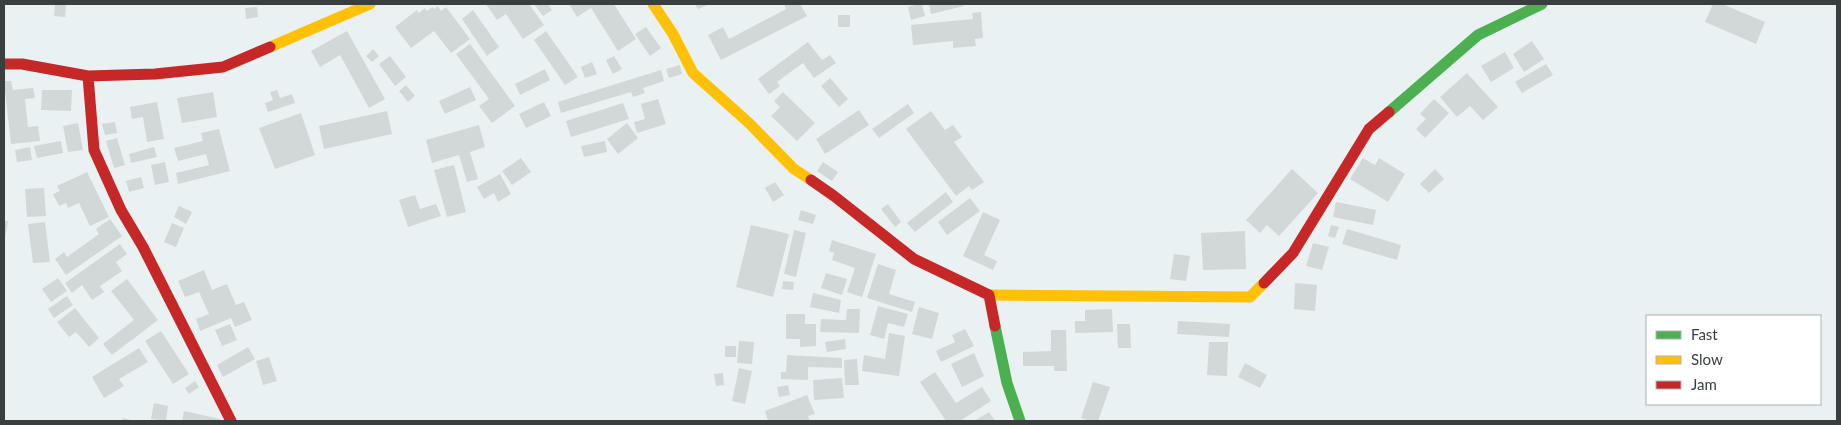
<svg xmlns="http://www.w3.org/2000/svg" width="1841" height="425" viewBox="0 0 1841 425" font-family="Lato,sans-serif">
  <rect width="100%" height="100%" fill="#eaf1f2"/>
  <path fill="#d2d8d8" d="M 55,4 L 66,4 L 65,17 L 54,16 Z
    M 486,4 L 529,4 L 544,25 L 523,39 L 506,14 L 497,20 Z
    M 534,4 L 548,4 L 552,10 L 543,16 Z
    M 569,4 L 614,4 L 636,39 L 618,51 L 591,8 L 577,17 Z
    M 695,4 L 710,4 L 698,9 Z
    M 784,4 L 800,4 L 807,16 L 721,60 L 708,35 L 723,27 L 729,39 L 786,9 Z
    M 918,4 L 922,4 L 925,16 L 911,20 L 908,7 Z
    M 929,4 L 963,4 L 964,6 L 931,14 Z
    M 1713,4 L 1722,4 L 1765,22 L 1756,44 L 1705,22 Z
    M 438,6 L 441,11 L 446,7 L 470,39 L 451,53 L 434,31 L 411,48 L 395,27 L 417,10 L 419,13 L 425,8 L 427,11 L 432,7 L 434,9 Z
    M 257,7 L 258,17 L 246,19 L 245,8 Z
    M 473,10 L 499,47 L 487,56 L 462,19 Z
    M 981,12 L 983,38 L 975,39 L 976,46 L 953,48 L 953,41 L 913,45 L 911,25 L 973,19 L 972,13 Z
    M 838,15 L 850,15 L 850,27 L 838,27 Z
    M 646,27 L 661,48 L 650,56 L 635,34 Z
    M 347,31 L 385,99 L 369,108 L 340,55 L 320,67 L 311,51 Z
    M 546,31 L 578,77 L 565,85 L 534,40 Z
    M 1532,41 L 1544,59 L 1524,72 L 1513,54 Z
    M 808,42 L 822,60 L 830,55 L 836,63 L 814,78 L 803,63 L 777,82 L 780,86 L 769,94 L 758,79 Z
    M 470,44 L 515,106 L 492,123 L 479,106 L 489,99 L 456,54 Z
    M 373,49 L 379,56 L 372,62 L 366,56 Z
    M 1505,52 L 1514,68 L 1491,82 L 1481,66 Z
    M 390,56 L 406,77 L 395,86 L 379,64 Z
    M 614,56 L 622,69 L 613,74 L 606,60 Z
    M 592,62 L 597,74 L 585,78 L 581,67 Z
    M 1546,64 L 1553,75 L 1522,93 L 1515,82 Z
    M 680,65 L 682,74 L 669,78 L 666,69 Z
    M 545,69 L 550,80 L 520,95 L 515,84 Z
    M 661,70 L 664,81 L 643,88 L 645,93 L 633,97 L 631,92 L 561,113 L 558,102 Z
    M 1467,73 L 1498,107 L 1483,120 L 1470,106 L 1457,117 L 1440,97 Z
    M 830,78 L 848,99 L 839,107 L 821,86 Z
    M 4,81 L 11,81 L 13,90 L 33,88 L 35,98 L 25,99 L 28,127 L 38,126 L 40,141 L 11,144 Z
    M 406,85 L 415,96 L 408,102 L 399,91 Z
    M 470,87 L 476,100 L 445,114 L 439,101 Z
    M 42,90 L 72,90 L 71,111 L 41,110 Z
    M 277,90 L 280,98 L 292,94 L 295,103 L 268,112 L 265,103 L 273,100 L 270,92 Z
    M 213,92 L 217,117 L 182,123 L 177,98 Z
    M 783,92 L 815,123 L 797,141 L 771,116 L 780,107 L 774,101 Z
    M 658,99 L 666,124 L 637,133 L 634,122 L 645,119 L 641,104 Z
    M 1434,99 L 1449,113 L 1425,138 L 1416,129 L 1426,119 L 1420,114 Z
    M 157,102 L 164,139 L 147,142 L 143,117 L 132,119 L 130,107 Z
    M 544,102 L 551,116 L 526,128 L 519,114 Z
    M 623,103 L 629,119 L 571,137 L 566,121 Z
    M 908,104 L 914,113 L 879,138 L 872,129 Z
    M 859,110 L 869,125 L 825,154 L 816,139 Z
    M 387,111 L 392,134 L 324,149 L 319,126 Z
    M 931,111 L 945,130 L 953,125 L 962,137 L 954,142 L 984,182 L 972,190 L 969,186 L 956,196 L 906,129 Z
    M 301,113 L 315,155 L 275,169 L 259,128 Z
    M 115,122 L 117,133 L 105,135 L 102,124 Z
    M 78,123 L 83,150 L 68,152 L 63,126 Z
    M 627,123 L 638,138 L 618,154 L 607,139 Z
    M 479,125 L 485,147 L 470,152 L 478,179 L 467,182 L 459,155 L 432,163 L 426,140 Z
    M 219,129 L 230,171 L 178,184 L 176,173 L 209,165 L 206,154 L 178,161 L 174,148 L 203,141 L 201,133 Z
    M 117,138 L 125,165 L 114,168 L 106,141 Z
    M 61,141 L 63,153 L 37,158 L 34,146 Z
    M 605,141 L 607,152 L 584,157 L 581,146 Z
    M 30,147 L 32,160 L 17,162 L 15,150 Z
    M 154,147 L 157,157 L 131,163 L 129,154 Z
    M 521,158 L 531,172 L 512,185 L 502,171 Z
    M 1363,158 L 1375,165 L 1379,158 L 1405,174 L 1388,202 L 1350,179 Z
    M 165,162 L 169,182 L 155,185 L 151,165 Z
    M 823,162 L 838,172 L 832,181 L 817,171 Z
    M 454,165 L 466,212 L 447,217 L 434,170 Z
    M 1292,169 L 1318,193 L 1279,236 L 1267,225 L 1260,233 L 1246,220 Z
    M 1435,169 L 1444,179 L 1429,193 L 1420,184 Z
    M 87,172 L 109,217 L 90,226 L 79,203 L 68,208 L 66,203 L 59,206 L 53,194 L 60,191 L 57,186 Z
    M 500,174 L 511,194 L 498,202 L 494,193 L 484,199 L 477,187 Z
    M 141,177 L 144,188 L 129,192 L 126,181 Z
    M 775,182 L 784,195 L 773,202 L 765,188 Z
    M 44,188 L 46,216 L 27,217 L 25,189 Z
    M 946,192 L 953,202 L 915,232 L 907,223 Z
    M 415,195 L 420,209 L 436,204 L 441,216 L 408,227 L 399,200 Z
    M 970,198 L 980,211 L 947,235 L 938,222 Z
    M 1336,202 L 1376,210 L 1373,225 L 1333,217 Z
    M 888,204 L 901,222 L 895,227 L 881,209 Z
    M 179,206 L 192,212 L 186,224 L 174,217 Z
    M 801,210 L 816,215 L 813,224 L 798,220 Z
    M 983,212 L 1000,220 L 984,255 L 997,261 L 993,270 L 963,256 Z
    M 110,219 L 122,236 L 66,275 L 55,259 L 64,252 L 67,257 L 99,234 L 96,229 Z
    M 4,221 L 8,221 L 5,238 L 4,238 Z
    M 45,222 L 50,262 L 33,263 L 28,224 Z
    M 172,223 L 184,228 L 176,247 L 164,242 Z
    M 751,225 L 789,234 L 773,297 L 736,287 Z
    M 1331,225 L 1339,227 L 1335,238 L 1328,236 Z
    M 1347,229 L 1401,245 L 1397,260 L 1342,244 Z
    M 794,230 L 806,233 L 796,277 L 784,274 Z
    M 1245,231 L 1246,269 L 1203,270 L 1201,233 Z
    M 832,240 L 876,254 L 862,297 L 847,292 L 855,268 L 832,260 L 834,253 L 829,251 Z
    M 1313,243 L 1329,247 L 1322,270 L 1306,266 Z
    M 120,244 L 127,254 L 116,262 L 122,271 L 100,286 L 104,292 L 92,300 L 82,285 L 72,293 L 65,283 Z
    M 1174,254 L 1190,256 L 1186,281 L 1170,279 Z
    M 878,264 L 896,270 L 889,294 L 915,302 L 912,312 L 867,298 Z
    M 204,270 L 212,290 L 227,284 L 236,305 L 244,302 L 252,320 L 235,327 L 231,318 L 200,331 L 196,319 L 209,314 L 199,292 L 185,297 L 178,281 Z
    M 826,273 L 847,279 L 842,295 L 821,288 Z
    M 58,278 L 67,291 L 51,302 L 42,289 Z
    M 127,279 L 158,320 L 112,355 L 103,344 L 134,320 L 111,291 Z
    M 783,281 L 794,282 L 793,290 L 782,289 Z
    M 1295,283 L 1317,285 L 1315,311 L 1294,309 Z
    M 813,293 L 841,300 L 839,313 L 810,307 Z
    M 67,296 L 73,305 L 54,318 L 48,309 Z
    M 878,306 L 908,314 L 904,327 L 888,323 L 884,339 L 870,335 Z
    M 919,307 L 939,313 L 932,339 L 912,334 Z
    M 75,308 L 99,338 L 89,347 L 76,332 L 69,337 L 57,322 Z
    M 847,309 L 860,309 L 859,333 L 820,332 L 821,319 L 846,320 Z
    M 1112,309 L 1113,332 L 1075,333 L 1075,321 L 1085,321 L 1085,310 Z
    M 786,314 L 805,314 L 805,324 L 816,324 L 816,346 L 800,347 L 800,339 L 786,339 Z
    M 1178,321 L 1230,324 L 1229,337 L 1177,334 Z
    M 230,324 L 237,340 L 222,346 L 215,330 Z
    M 1117,324 L 1130,324 L 1131,348 L 1118,348 Z
    M 965,329 L 974,346 L 941,362 L 936,351 L 955,342 L 952,335 Z
    M 1051,330 L 1066,330 L 1067,371 L 1054,371 L 1054,366 L 1023,366 L 1023,352 L 1051,351 Z
    M 161,331 L 189,374 L 173,384 L 145,341 Z
    M 889,333 L 905,336 L 899,376 L 862,371 L 864,355 L 885,359 Z
    M 845,339 L 846,349 L 827,352 L 825,342 Z
    M 739,341 L 754,342 L 752,364 L 737,363 Z
    M 1209,342 L 1228,342 L 1227,376 L 1207,375 Z
    M 725,346 L 736,346 L 736,357 L 725,357 Z
    M 248,347 L 255,359 L 223,377 L 217,365 Z
    M 139,348 L 148,362 L 119,379 L 124,386 L 104,398 L 92,377 Z
    M 974,353 L 984,376 L 962,387 L 951,364 Z
    M 787,355 L 842,358 L 842,368 L 808,367 L 808,380 L 781,379 L 781,372 L 786,372 Z
    M 269,357 L 277,381 L 263,385 L 256,361 Z
    M 857,359 L 859,385 L 845,385 L 844,360 Z
    M 1245,363 L 1267,375 L 1260,388 L 1238,377 Z
    M 739,368 L 752,371 L 745,404 L 732,401 Z
    M 935,372 L 956,403 L 982,387 L 991,401 L 960,421 L 946,421 L 920,382 Z
    M 723,373 L 724,385 L 716,386 L 714,374 Z
    M 842,378 L 844,398 L 814,400 L 813,380 Z
    M 195,381 L 199,387 L 189,394 L 185,388 Z
    M 1093,382 L 1110,387 L 1098,421 L 1091,421 L 1081,418 Z
    M 788,385 L 790,395 L 779,397 L 777,387 Z
    M 807,395 L 815,414 L 808,416 L 810,421 L 768,421 L 765,411 Z
    M 154,403 L 168,406 L 166,421 L 151,419 Z
    M 184,411 L 220,419 L 220,421 L 182,421 Z
    M 989,412 L 995,421 L 974,421 Z
    M 123,418 L 134,421 L 122,421 Z"/>
  <g fill="none" stroke-linecap="round" stroke-linejoin="round">
    <path stroke="#4caf50" stroke-width="11" d="M 1389,112 L 1478,35 L 1542,4
      M 995,326 L 1007,383 L 1020,421"/>
    <path stroke="#ffc107" stroke-width="11" d="M 653,4 L 673,34 L 693,73 L 749,123 L 794,169 L 811,180
      M 270,47 L 370,4
      M 989,295 L 1250,297 L 1264,283"/>
    <path stroke="#c62828" stroke-width="11" d="M 4,64 L 22,64 L 88,76 L 155,74 L 223,67 L 270,47
      M 88,76 L 94,150 L 121,210 L 143,247 L 231,421
      M 811,180 L 834,196 L 914,259 L 989,295 L 995,326
      M 1264,283 L 1293,253 L 1369,129 L 1389,112"/>
  </g>
  <rect width="1841" height="425" fill="none" stroke="#393e3f" stroke-width="10"/>
  <rect x="1646" y="315" width="175" height="90" fill="#ffffff" stroke="#b0b2b2"/>
  <rect x="1656" y="331" width="25" height="8" fill="#4caf50" stroke="#b0b2b2"/>
  <text x="1691" y="340" font-size="15" fill="#393e3f">Fast</text>
  <rect x="1656" y="356" width="25" height="8" fill="#ffc107" stroke="#b0b2b2"/>
  <text x="1691" y="365" font-size="15" fill="#393e3f">Slow</text>
  <rect x="1656" y="381" width="25" height="8" fill="#c62828" stroke="#b0b2b2"/>
  <text x="1691" y="390" font-size="15" fill="#393e3f">Jam</text>
</svg>
